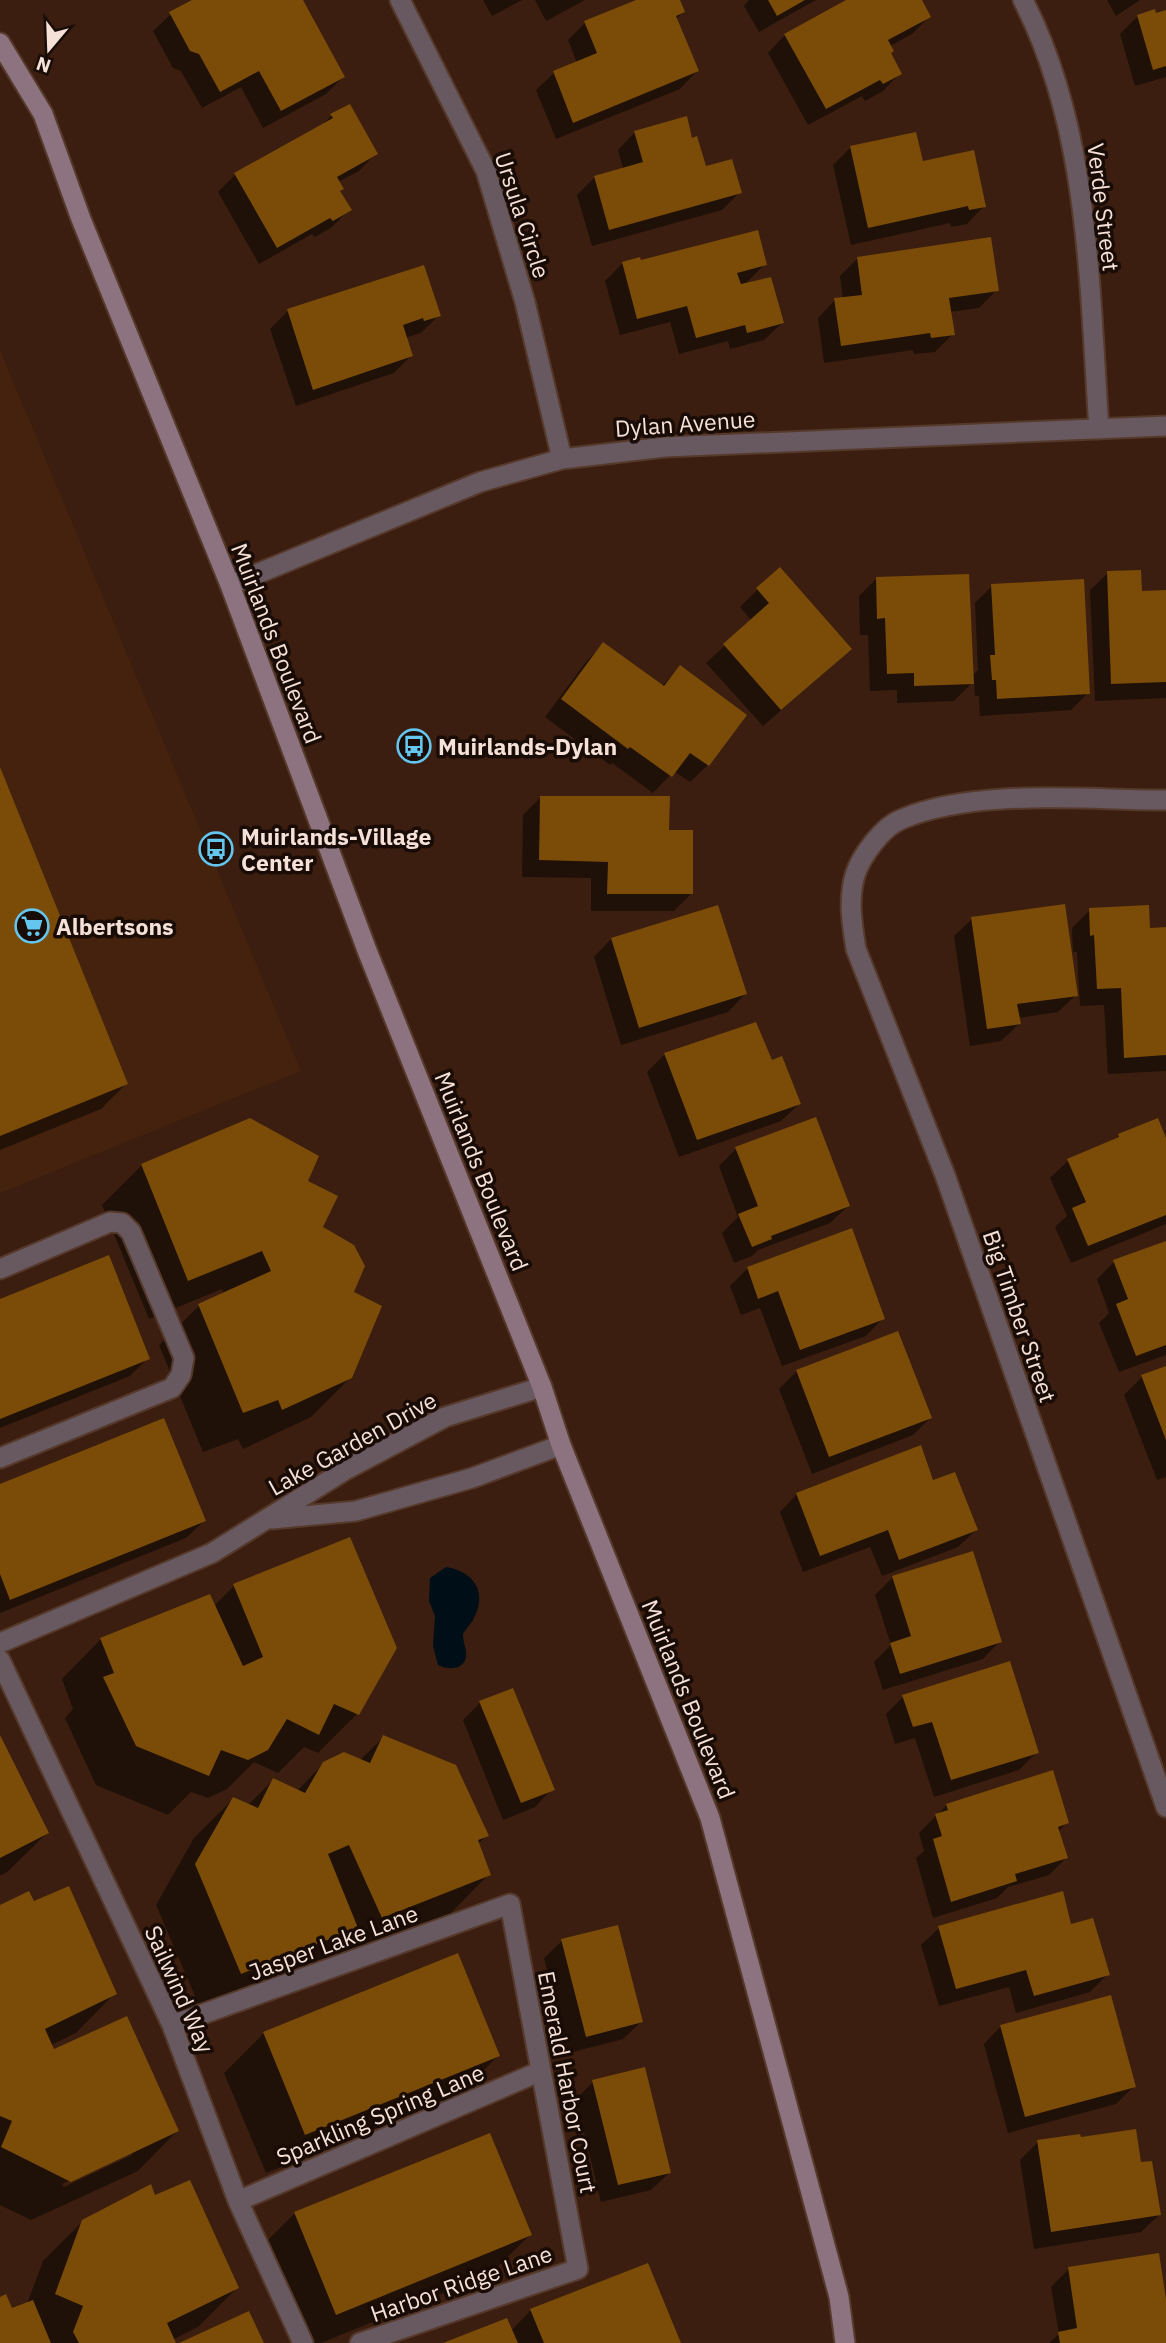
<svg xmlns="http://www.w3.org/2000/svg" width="1166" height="2343" viewBox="0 0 1166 2343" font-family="'IBM Plex Sans',sans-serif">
  <rect width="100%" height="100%" fill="#3b1e0f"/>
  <path fill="#44220e" d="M 0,350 L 301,1071 L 0,1193 Z"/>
  <path fill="#000f17" d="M 446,1567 C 475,1572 488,1593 473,1620 C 470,1625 466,1629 463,1634 C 463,1641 465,1645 466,1651 C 468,1670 450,1671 438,1665 L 433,1646 L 435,1616 L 429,1601 L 430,1578 Z"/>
  <path fill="#0007" fill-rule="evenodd" d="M 196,0 L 301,0 L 343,77 L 326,94 L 263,128 L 241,87 L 202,108 L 181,71 L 173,68 L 153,31 L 171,14 Z
    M 483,0 L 522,0 L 492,16 Z
    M 535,0 L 585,0 L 546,21 Z
    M 641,0 L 678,0 L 683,12 L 676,19 L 697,71 L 680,89 L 556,139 L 536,90 L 554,73 L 577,63 L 568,40 L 585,23 Z
    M 749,0 L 816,0 L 759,32 L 744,6 Z
    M 849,0 L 920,0 L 929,17 L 912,34 L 890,46 L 890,53 L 900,73 L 883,91 L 865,101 L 862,96 L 808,125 L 768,53 L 785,35 Z
    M 1107,0 L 1140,0 L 1116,16 Z
    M 1166,12 L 1166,77 L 1135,86 L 1120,34 L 1138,16 Z
    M 349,106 L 376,153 L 359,171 L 338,182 L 339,191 L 349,210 L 332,227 L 315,237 L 312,234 L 259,264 L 218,192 L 235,175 L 320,127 L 331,116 Z
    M 635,132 L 691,140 L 704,169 L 740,192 L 722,210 L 592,246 L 577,195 L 595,177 L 623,168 L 618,150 Z
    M 851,147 L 922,163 L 984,206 L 967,224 L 951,227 L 950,223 L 851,245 L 833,165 Z
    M 858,258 L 997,290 L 979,308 L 949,312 L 953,334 L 935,352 L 914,354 L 913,350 L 824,363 L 818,318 L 835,300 L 843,299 L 840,276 Z
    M 623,263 L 765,264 L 744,285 L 782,323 L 764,340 L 730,349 L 728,341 L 679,354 L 670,322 L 620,335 L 605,281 Z
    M 288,311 L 439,315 L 421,333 L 405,338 L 411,356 L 394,373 L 296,406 L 270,329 Z
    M 1108,573 L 1140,593 L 1166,591 L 1166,698 L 1095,701 L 1090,590 Z
    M 876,579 L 972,676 L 978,670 L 975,603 L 992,586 L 1088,693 L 1071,710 L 980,716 L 979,696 L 975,696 L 974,681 L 954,701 L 897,703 L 897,690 L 870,691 L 868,635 L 860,635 L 859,596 Z
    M 758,589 L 832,666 L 763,726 L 706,663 L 752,621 L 740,607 Z
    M 603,644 L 661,687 L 680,667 L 744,715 L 708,765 L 690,782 L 674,771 L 653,793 L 612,763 L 610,765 L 545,717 L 586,662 Z
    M 0,771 L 126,1084 L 101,1109 L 0,1150 Z
    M 541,797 L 667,831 L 691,894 L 674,911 L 591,911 L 591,878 L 522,877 L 523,815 Z
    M 717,907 L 745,994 L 728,1012 L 621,1045 L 594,957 L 611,939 Z
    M 1090,910 L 1149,930 L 1166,929 L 1166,1071 L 1108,1074 L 1104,1005 L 1080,1006 L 1077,952 L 1073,952 L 1072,928 Z
    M 972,919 L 1076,995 L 1058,1012 L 1018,1018 L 1019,1024 L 1001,1041 L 970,1046 L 954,936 Z
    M 665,1054 L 771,1062 L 799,1104 L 781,1121 L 679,1157 L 647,1072 Z
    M 1119,1136 L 1166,1143 L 1166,1224 L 1071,1263 L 1055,1227 L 1067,1216 L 1050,1178 L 1068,1161 L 1112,1143 Z
    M 736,1149 L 848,1206 L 830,1223 L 758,1250 L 752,1256 L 734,1263 L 722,1233 L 738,1217 L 719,1166 Z
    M 142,1165 L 321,1227 L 352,1293 L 351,1377 L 311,1417 L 243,1449 L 238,1439 L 203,1452 L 159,1345 L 199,1306 L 224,1294 L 222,1289 L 149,1319 L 102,1205 Z
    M 1166,1243 L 1166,1355 L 1119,1372 L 1099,1323 L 1109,1313 L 1097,1279 L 1114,1262 Z
    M 748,1268 L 883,1318 L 866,1336 L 782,1366 L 760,1308 L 741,1315 L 730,1286 Z
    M 0,1301 L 148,1358 L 130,1376 L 0,1428 Z
    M 1166,1368 L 1166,1477 L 1157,1480 L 1124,1395 L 1142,1377 Z
    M 797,1371 L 930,1418 L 913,1435 L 812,1474 L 779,1389 Z
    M 932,1482 L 976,1530 L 958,1547 L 882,1576 L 870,1547 L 803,1572 L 780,1512 L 797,1494 Z
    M 0,1486 L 204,1521 L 186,1538 L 0,1613 Z
    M 972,1553 L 1000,1641 L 983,1659 L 883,1690 L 874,1662 L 891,1645 L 875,1595 L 892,1578 Z
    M 234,1586 L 358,1713 L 318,1753 L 304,1747 L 278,1773 L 254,1762 L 227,1789 L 208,1798 L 191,1792 L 168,1815 L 96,1785 L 65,1718 L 73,1709 L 62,1679 L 101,1639 L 214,1606 Z
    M 903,1697 L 1037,1752 L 1019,1770 L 934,1797 L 915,1738 L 895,1744 L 886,1714 Z
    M 480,1703 L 552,1789 L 535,1807 L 503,1820 L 463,1720 Z
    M 384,1737 L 487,1835 L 478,1844 L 489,1874 L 450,1914 L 342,1957 L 337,1946 L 317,1967 L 202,2012 L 156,1905 L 194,1838 L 233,1799 L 248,1805 L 273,1780 L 297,1791 L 324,1763 L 360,1760 Z
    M 0,1739 L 47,1833 L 7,1872 L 0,1876 Z
    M 947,1805 L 1067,1822 L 1058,1832 L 1066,1858 L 1049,1875 L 1008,1887 L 997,1898 L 933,1918 L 916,1858 L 924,1851 L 919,1833 Z
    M 0,1907 L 115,1993 L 76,2033 L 51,2045 L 53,2052 L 177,2131 L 138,2171 L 31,2220 L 0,2205 ZM 132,2151 L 132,2155 L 64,2187 L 62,2184 Z
    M 1070,1926 L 1108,1974 L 1090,1992 L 1016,2013 L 1009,1987 L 939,2006 L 921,1945 L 939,1928 Z
    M 562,1941 L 641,2022 L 623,2039 L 569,2053 L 544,1958 Z
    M 1001,2026 L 1134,2086 L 1116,2104 L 1008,2133 L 984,2044 Z
    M 264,2033 L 498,2056 L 459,2095 L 266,2173 L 224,2073 Z
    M 593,2082 L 669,2173 L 651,2190 L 601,2202 L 576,2099 Z
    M 1079,2139 L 1140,2164 L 1159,2215 L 1141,2232 L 1034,2249 L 1020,2160 L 1038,2142 Z
    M 154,2198 L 237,2288 L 198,2327 L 172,2340 L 174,2343 L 0,2343 L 0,2299 L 11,2311 L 27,2304 L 43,2261 L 83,2221 Z
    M 295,2213 L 530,2235 L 490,2274 L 321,2343 L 292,2343 L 255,2253 Z
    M 1069,2269 L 1166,2311 L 1166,2343 L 1049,2343 L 1059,2334 L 1051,2287 Z
    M 531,2310 L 679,2343 L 448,2343 L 511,2331 Z"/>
  <path fill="#7a4c08" d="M 192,0 L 303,0 L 345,77 L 281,111 L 259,71 L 220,92 L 199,54 L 190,51 L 169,12 Z
    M 636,0 L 680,0 L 685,12 L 676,16 L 699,71 L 573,123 L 553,71 L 597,53 L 584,21 Z
    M 768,0 L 805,0 L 777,16 Z
    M 846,0 L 922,0 L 931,17 L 888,40 L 894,51 L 891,53 L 902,74 L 883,84 L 880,80 L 826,109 L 784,34 Z
    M 1155,9 L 1156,13 L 1166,10 L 1166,66 L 1153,70 L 1137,15 Z
    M 350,104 L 378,154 L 337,177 L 344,189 L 340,191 L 352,210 L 333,221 L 330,218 L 277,248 L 234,173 L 333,118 L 330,114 Z
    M 687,116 L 692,138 L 697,136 L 706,166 L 732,159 L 742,193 L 609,230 L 594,176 L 643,162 L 634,131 Z
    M 916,132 L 923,161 L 974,150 L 986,207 L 969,210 L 968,206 L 868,228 L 850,146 Z
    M 758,230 L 767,265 L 737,273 L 741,284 L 771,277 L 784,323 L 747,333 L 745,325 L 696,338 L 687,306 L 637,319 L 622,262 L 640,257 L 641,260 Z
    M 991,237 L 999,291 L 949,298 L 955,335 L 931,338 L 930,333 L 841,346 L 834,298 L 862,295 L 857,257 Z
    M 424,265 L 441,316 L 424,321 L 423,318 L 403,325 L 413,356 L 313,390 L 287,309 Z
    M 780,567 L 852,649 L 781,710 L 723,644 L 769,603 L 756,588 Z
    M 1141,570 L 1142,591 L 1166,590 L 1166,682 L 1111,684 L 1107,571 Z
    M 969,574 L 974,684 L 914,686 L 914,673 L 887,674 L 885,618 L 877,619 L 876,577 Z
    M 1084,579 L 1090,694 L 997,699 L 996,680 L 992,680 L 990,655 L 995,655 L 991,584 Z
    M 603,642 L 664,686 L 680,665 L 747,715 L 709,766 L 690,753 L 672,777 L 630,747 L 628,749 L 561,699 Z
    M 0,767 L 128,1084 L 0,1136 Z
    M 540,796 L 670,796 L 669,830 L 693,830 L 693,894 L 607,894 L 608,862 L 539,860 Z
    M 1065,904 L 1078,996 L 1017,1004 L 1021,1024 L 987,1029 L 971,917 Z
    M 718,905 L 747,994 L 639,1028 L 611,938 Z
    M 1149,905 L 1150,928 L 1166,927 L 1166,1055 L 1124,1058 L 1121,988 L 1097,989 L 1094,935 L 1090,936 L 1089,908 Z
    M 756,1022 L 772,1060 L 782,1056 L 801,1104 L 697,1140 L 664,1053 Z
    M 816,1117 L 850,1206 L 771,1236 L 772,1239 L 752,1247 L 738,1214 L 758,1206 L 735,1147 Z
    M 250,1118 L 319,1156 L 308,1181 L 338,1196 L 323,1227 L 354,1245 L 365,1266 L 354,1292 L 382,1306 L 352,1378 L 282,1410 L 278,1400 L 243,1413 L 198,1304 L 271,1271 L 262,1251 L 188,1281 L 141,1164 Z
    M 1158,1118 L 1166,1138 L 1166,1215 L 1088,1246 L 1072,1208 L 1086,1202 L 1067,1159 L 1119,1137 L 1118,1134 Z
    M 852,1228 L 885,1319 L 800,1350 L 778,1291 L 758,1299 L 747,1267 Z
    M 1166,1241 L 1166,1345 L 1136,1356 L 1116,1304 L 1128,1299 L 1113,1260 Z
    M 109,1255 L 150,1359 L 0,1419 L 0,1299 Z
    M 898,1331 L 932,1418 L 829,1457 L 796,1370 Z
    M 1166,1366 L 1166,1440 L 1141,1375 Z
    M 164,1418 L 206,1521 L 10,1600 L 0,1574 L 0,1484 Z
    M 921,1445 L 933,1480 L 955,1472 L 978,1530 L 899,1560 L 888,1530 L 820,1556 L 796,1493 Z
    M 350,1537 L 397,1648 L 359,1715 L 334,1704 L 319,1735 L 287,1719 L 268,1750 L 248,1760 L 221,1750 L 209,1776 L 136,1746 L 103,1677 L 114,1673 L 100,1638 L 210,1594 L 243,1666 L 263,1657 L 233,1584 Z
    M 973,1551 L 1002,1642 L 900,1674 L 890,1643 L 911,1636 L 892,1576 Z
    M 1010,1661 L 1039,1753 L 951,1780 L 932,1722 L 913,1727 L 902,1695 Z
    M 513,1688 L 555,1790 L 521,1803 L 479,1701 Z
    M 0,1735 L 49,1833 L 0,1858 Z
    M 383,1735 L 456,1765 L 489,1836 L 478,1840 L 491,1875 L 382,1918 L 349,1845 L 328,1854 L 358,1928 L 241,1974 L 195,1864 L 233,1797 L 258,1808 L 273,1778 L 305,1793 L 323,1762 L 344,1752 L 370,1763 Z
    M 1053,1770 L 1069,1823 L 1058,1827 L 1068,1858 L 1015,1874 L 1017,1881 L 951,1902 L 933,1839 L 942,1836 L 935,1814 L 948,1810 L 946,1804 Z
    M 69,1886 L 117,1994 L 45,2029 L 54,2049 L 127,2016 L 179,2131 L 71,2182 L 1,2147 L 12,2121 L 0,2116 L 0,1905 L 29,1891 L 34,1901 Z
    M 1063,1891 L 1071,1924 L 1093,1918 L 1110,1975 L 1034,1996 L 1026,1970 L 956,1989 L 938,1926 Z
    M 618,1925 L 643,2022 L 586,2037 L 561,1939 Z
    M 458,1953 L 500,2056 L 305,2135 L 263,2032 Z
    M 1111,1995 L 1136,2087 L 1025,2117 L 1000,2025 Z
    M 645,2067 L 671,2173 L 618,2185 L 592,2080 Z
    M 1136,2129 L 1141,2162 L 1152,2161 L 1161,2215 L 1051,2232 L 1037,2140 L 1080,2134 L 1081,2137 Z
    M 490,2133 L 532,2235 L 336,2315 L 294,2212 Z
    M 190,2180 L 239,2288 L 167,2323 L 176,2343 L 79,2343 L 73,2332 L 83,2306 L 55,2294 L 82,2220 L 151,2184 L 155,2195 Z
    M 1159,2253 L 1166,2299 L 1166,2343 L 1060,2343 L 1058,2332 L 1077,2328 L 1068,2267 Z
    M 648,2263 L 681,2343 L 544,2343 L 530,2309 Z
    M 6,2294 L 12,2308 L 33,2300 L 51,2343 L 0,2343 L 0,2297 Z
    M 249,2311 L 264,2343 L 179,2343 Z
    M 507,2318 L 518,2343 L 443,2343 Z"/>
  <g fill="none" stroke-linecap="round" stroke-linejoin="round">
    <defs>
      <path id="minor" d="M 400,0 L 486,171 L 525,302 L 562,459
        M 1023,0 C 1090,130 1089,285 1099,429
        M 230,585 L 480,482 L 562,459 L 665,447 L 1166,426
        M 1166,800 C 1086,800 976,788 902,819 C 883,826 861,856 855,875 C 848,899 852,925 856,949 L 945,1175 L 1166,1807
        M 0,1269 L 110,1222 L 122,1223 L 131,1232 L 184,1358 L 181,1375 L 172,1388 L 0,1458
        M 272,1519 L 356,1511 L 472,1478 L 561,1445
        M 0,1643 L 212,1553 L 347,1469 L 445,1417 L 542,1387
        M 0,1660 L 172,2025 L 238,2201 L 303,2343
        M 172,2025 L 510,1904 L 578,2269 L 360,2343
        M 238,2201 L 541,2071"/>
      <path id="secondary" d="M 0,43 L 43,114 L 81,219 L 230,585 L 368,953 L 542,1387 L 561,1445 L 710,1818 L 839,2297 L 845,2343"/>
    </defs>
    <use href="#minor" stroke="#55392b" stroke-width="23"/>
    <use href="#secondary" stroke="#55392b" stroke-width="23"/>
    <use href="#minor" stroke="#68585f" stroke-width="19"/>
    <use href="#secondary" stroke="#8c737f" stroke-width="19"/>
  </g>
  <defs>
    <symbol id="bus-ring" viewBox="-11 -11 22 22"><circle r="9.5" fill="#190c06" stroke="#64c5ee" stroke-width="1.5"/><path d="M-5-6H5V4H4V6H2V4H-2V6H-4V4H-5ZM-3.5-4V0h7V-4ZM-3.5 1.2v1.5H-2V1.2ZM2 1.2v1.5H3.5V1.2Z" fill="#64c5ee"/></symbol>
    <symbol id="supermarket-ring" viewBox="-11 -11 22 22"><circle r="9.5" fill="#190c06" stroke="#64c5ee" stroke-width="1.5"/><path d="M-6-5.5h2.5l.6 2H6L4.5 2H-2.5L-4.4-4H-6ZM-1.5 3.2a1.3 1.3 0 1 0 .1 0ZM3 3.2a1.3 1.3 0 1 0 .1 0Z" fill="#64c5ee"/></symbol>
  </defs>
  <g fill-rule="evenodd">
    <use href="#bus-ring" x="395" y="727" width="38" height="38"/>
    <use href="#bus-ring" x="197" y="830" width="38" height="38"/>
    <use href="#supermarket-ring" x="13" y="907" width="38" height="38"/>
  </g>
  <g text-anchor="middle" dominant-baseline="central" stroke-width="7" stroke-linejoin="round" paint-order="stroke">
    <g font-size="23" fill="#f5e1d7" stroke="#190c06">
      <text transform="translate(1104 207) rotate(83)">Verde Street</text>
      <text transform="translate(523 215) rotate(72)">Ursula Circle</text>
      <text transform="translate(685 423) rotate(-4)">Dylan Avenue</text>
      <text transform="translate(277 643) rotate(69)">Muirlands Boulevard</text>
      <text transform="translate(482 1171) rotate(68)">Muirlands Boulevard</text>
      <text transform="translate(1020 1316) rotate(71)">Big Timber Street</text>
      <text transform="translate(352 1443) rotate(-29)">Lake Garden Drive</text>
      <text transform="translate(689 1699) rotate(68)">Muirlands Boulevard</text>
      <text transform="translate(333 1942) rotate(-20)">Jasper Lake Lane</text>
      <text transform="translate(180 1989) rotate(66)">Sailwind Way</text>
      <text transform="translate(568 2082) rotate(79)">Emerald Harbor Court</text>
      <text transform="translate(380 2114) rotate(-23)">Sparkling Spring Lane</text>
      <text transform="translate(461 2283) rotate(-19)">Harbor Ridge Lane</text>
    </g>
    <g font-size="23" font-weight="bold" fill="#f5e1d7" stroke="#190c06" text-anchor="start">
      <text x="438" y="746">Muirlands-Dylan</text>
      <text x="241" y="836">Muirlands-Village<tspan x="241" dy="26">Center</tspan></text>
      <text x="56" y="926">Albertsons</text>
    </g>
  </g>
  <g transform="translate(49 49) rotate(199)" stroke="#190c06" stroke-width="5" paint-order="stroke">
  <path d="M0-5L12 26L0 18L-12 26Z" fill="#f5e1d7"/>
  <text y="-10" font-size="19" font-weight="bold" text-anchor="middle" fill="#f5e1d7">N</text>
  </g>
</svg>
